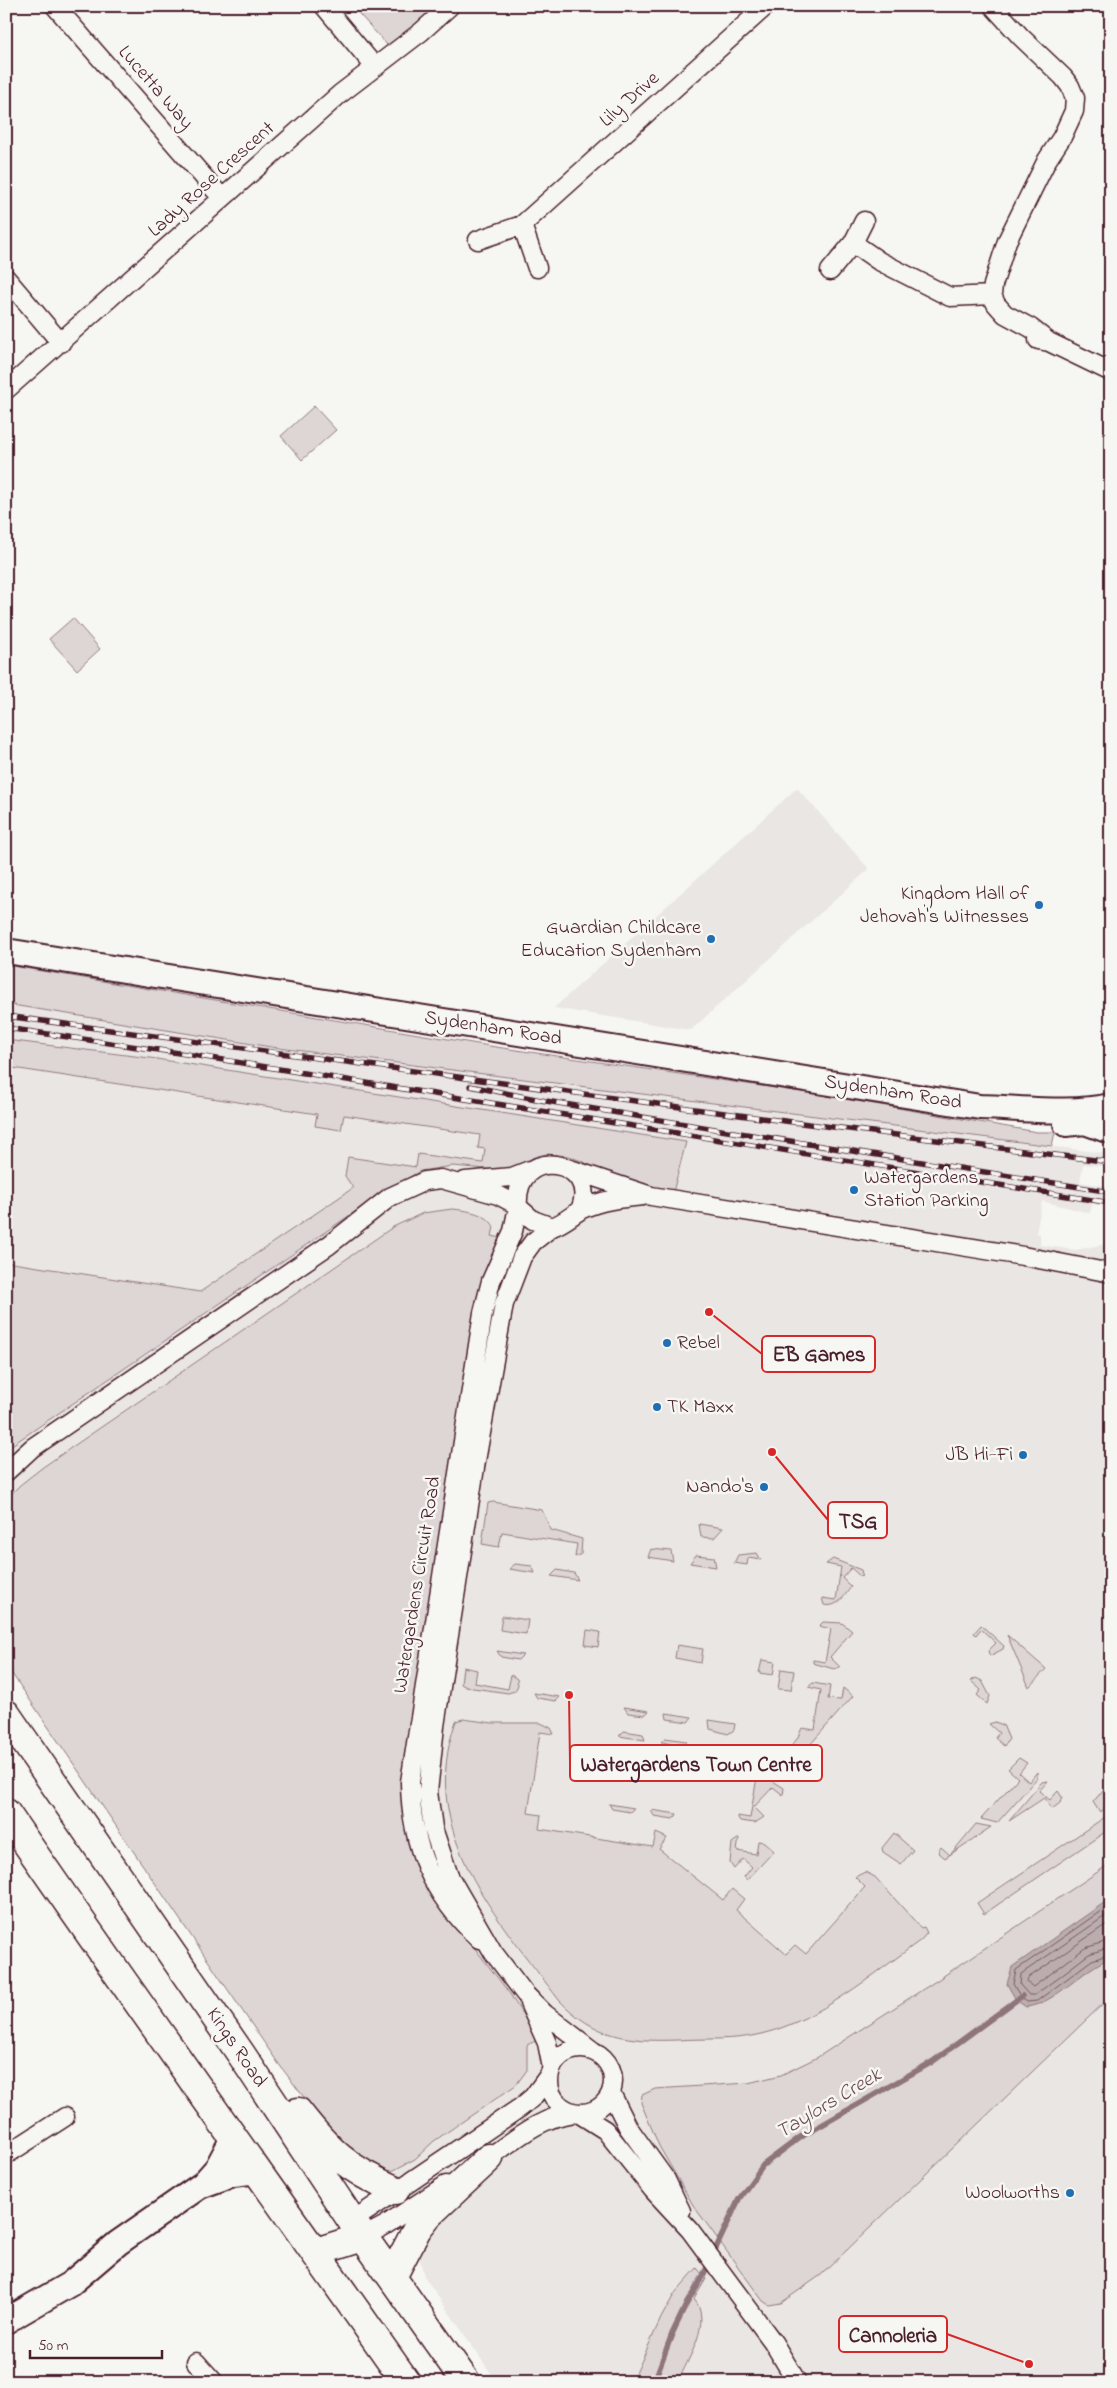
<svg xmlns="http://www.w3.org/2000/svg" width="1117" height="2388" viewBox="0 0 1117 2388" font-family="'Indie Flower',sans-serif">
  <rect width="100%" height="100%" fill="#f6f6f2"/>
  <filter id="ink" filterUnits="userSpaceOnUse"><feTurbulence type="fractalNoise" baseFrequency=".02" numOctaves="2"/><feDisplacementMap in="SourceGraphic" scale="10" xChannelSelector="R" yChannelSelector="G"/><feConvolveMatrix kernelMatrix="1 2 1 2 8 2 1 2 1" color-interpolation-filters="sRGB"/></filter>
  <g filter="url(#ink)">
    <path fill="#e9e6e3" d="M 797,788 L 869,869 L 691,1030 L 554,1008 Z
      M 6,1004 L 271,1047 L 1111,1154 L 1111,1167 L 1083,1164 L 1080,1182 L 1111,1187 L 1111,1207 L 1092,1204 L 1090,1213 L 1042,1201 L 1036,1233 L 1040,1234 L 1040,1245 L 1076,1250 L 1111,1243 L 1111,2382 L 497,2382 L 424,2276 L 420,2259 L 429,2237 L 384,2170 L 324,2124 L 278,2063 L 6,1665 Z"/>
    <path fill="#ddd6d5" stroke="#947a80" d="M 352,6 L 430,6 L 432,10 L 396,42 L 388,46 Z
      M 314,406 L 336,430 L 302,460 L 281,436 Z
      M 73,618 L 100,649 L 77,670 L 49,639 Z
      M 6,965 L 496,1047 L 822,1095 L 1037,1132 L 1055,1132 L 1052,1146 L 271,1047 L 6,1004 Z
      M 6,1040 L 150,1058 L 686,1142 L 673,1192 L 599,1171 L 584,1162 L 568,1156 L 546,1154 L 513,1168 L 498,1170 L 453,1166 L 420,1171 L 381,1194 L 6,1449 L 6,1262 L 200,1292 L 353,1188 L 345,1176 L 348,1157 L 416,1167 L 418,1154 L 483,1163 L 485,1149 L 478,1148 L 480,1135 L 344,1115 L 341,1130 L 315,1126 L 317,1114 L 6,1067 Z
      M 452,1209 C 465,1210 488,1213 494,1227 L 492,1236 L 501,1238 L 404,1795 L 467,1938 L 510,1994 L 538,2040 L 527,2045 L 527,2070 L 516,2085 L 434,2141 L 415,2159 L 392,2171 L 379,2169 L 338,2138 L 324,2124 L 278,2063 L 6,1665 L 6,1499 L 20,1485 L 43,1467 L 393,1227 L 423,1213 Z
      M 493,1502 L 542,1510 L 551,1530 L 582,1539 L 581,1554 L 575,1557 L 577,1544 L 502,1532 L 499,1547 L 482,1544 L 488,1503 Z
      M 699,1524 L 723,1528 L 714,1538 L 701,1537 Z
      M 651,1549 L 671,1551 L 673,1561 L 648,1557 Z
      M 757,1553 L 761,1560 L 748,1558 L 747,1565 L 734,1563 L 738,1555 Z
      M 696,1555 L 714,1557 L 716,1567 L 690,1563 Z
      M 833,1559 L 861,1570 L 862,1574 L 861,1577 L 851,1568 L 842,1578 L 851,1587 C 844,1596 838,1608 824,1605 L 822,1598 L 836,1600 L 841,1567 L 826,1564 Z
      M 515,1564 L 532,1566 L 535,1573 L 509,1569 Z
      M 557,1570 L 574,1573 L 578,1580 L 551,1576 Z
      M 502,1616 L 528,1620 L 526,1634 L 500,1630 Z
      M 823,1622 L 842,1623 L 852,1631 L 830,1657 L 840,1667 L 834,1669 L 813,1663 L 813,1660 L 825,1662 L 831,1629 L 819,1626 Z
      M 981,1625 L 1004,1646 L 1003,1649 L 990,1656 L 988,1651 L 996,1643 L 981,1629 L 976,1635 L 974,1633 Z
      M 587,1630 L 600,1632 L 598,1647 L 585,1645 Z
      M 1007,1635 L 1046,1669 L 1029,1687 Z
      M 677,1645 L 703,1649 L 701,1663 L 675,1658 Z
      M 497,1651 L 523,1655 L 518,1660 L 501,1657 Z
      M 762,1660 L 775,1662 L 773,1675 L 759,1673 Z
      M 463,1667 L 477,1670 L 475,1683 L 508,1689 L 511,1675 L 517,1679 L 518,1685 L 515,1691 L 508,1693 L 466,1687 L 461,1684 Z
      M 781,1669 L 794,1671 L 791,1690 L 778,1689 Z
      M 976,1678 L 982,1681 L 990,1696 L 987,1704 L 977,1695 L 981,1690 L 971,1681 Z
      M 813,1683 L 830,1686 L 828,1699 L 841,1700 L 843,1688 L 853,1696 L 794,1763 L 784,1755 L 797,1739 L 802,1728 L 815,1730 L 821,1690 L 808,1687 Z
      M 534,1693 L 560,1697 L 556,1701 L 537,1698 Z
      M 624,1707 L 649,1711 L 645,1715 L 628,1713 Z
      M 666,1713 L 692,1717 L 688,1722 L 667,1719 Z
      M 463,1719 L 493,1723 L 541,1723 L 551,1728 L 554,1734 L 540,1732 L 528,1813 L 541,1815 L 539,1829 L 653,1847 L 656,1833 L 667,1838 L 659,1849 L 723,1900 L 732,1889 L 744,1899 L 736,1910 L 786,1954 L 795,1945 L 806,1954 L 865,1887 L 855,1877 L 865,1872 L 875,1877 L 921,1928 L 924,1927 L 927,1933 L 921,1940 C 872,1975 820,2020 761,2034 C 733,2041 705,2038 677,2040 C 629,2042 594,2037 559,2000 C 498,1919 416,1832 456,1721 Z
      M 709,1720 L 735,1724 L 734,1730 L 728,1734 L 710,1729 Z
      M 995,1722 L 1003,1725 L 1009,1739 L 1004,1746 L 995,1738 L 999,1733 L 989,1724 Z
      M 624,1731 L 643,1734 L 645,1740 L 619,1736 Z
      M 665,1738 L 686,1741 L 687,1746 L 661,1742 Z
      M 1019,1758 L 1027,1763 L 1019,1773 L 1029,1782 L 1037,1772 L 1037,1778 L 997,1823 L 981,1819 L 1018,1778 L 1008,1769 Z
      M 749,1766 L 784,1788 L 783,1795 L 773,1787 L 754,1807 L 764,1817 L 755,1823 L 740,1821 L 737,1816 L 750,1818 L 757,1777 L 744,1774 L 744,1769 Z
      M 1048,1781 L 1039,1791 L 1050,1800 L 1058,1791 L 1062,1797 L 1060,1803 L 1052,1809 L 1044,1798 L 1009,1821 L 1042,1782 Z
      M 1104,1789 L 1111,1796 L 1111,1806 L 1100,1813 L 1093,1802 Z
      M 609,1804 L 634,1808 L 630,1812 L 612,1809 Z
      M 651,1810 L 677,1814 L 676,1816 L 673,1819 L 654,1816 Z
      M 1111,1813 L 1111,1828 L 984,1914 L 977,1903 Z
      M 976,1824 L 991,1827 L 945,1858 L 938,1852 L 941,1847 L 950,1855 Z
      M 894,1833 L 913,1850 L 901,1864 L 883,1852 L 882,1848 Z
      M 739,1838 L 737,1851 L 756,1854 L 758,1841 L 764,1842 L 774,1851 L 747,1880 L 744,1877 L 752,1867 L 743,1859 L 734,1869 L 730,1863 L 732,1843 Z
      M 1111,1863 L 1111,1996 L 821,2275 L 781,2303 L 769,2305 L 763,2301 L 693,2205 L 659,2146 L 641,2103 L 642,2095 L 655,2089 L 748,2083 L 781,2075 L 818,2057 L 939,1979 Z
      M 697,2268 L 706,2279 L 694,2299 C 713,2322 688,2358 678,2382 L 632,2382 L 661,2318 L 675,2293 Z"/>
    <path fill="#bbadae" stroke="#8e747a" d="M 1111,1898 L 1111,1958 C 1081,1969 1056,2004 1026,2007 L 1016,2000 L 1007,1984 L 1012,1967 Z"/>
    <g fill="none" stroke-linecap="round" stroke-linejoin="round">
      <path stroke="#77585f" stroke-width="1" d="M 1111,1904 L 1016,1970 L 1013,1984 L 1020,1996 L 1027,2002 L 1037,2001 L 1092,1960 L 1111,1954
        M 1111,1912 L 1021,1974 L 1020,1985 L 1029,1995 L 1035,1995 L 1089,1954 L 1111,1947
        M 1111,1921 L 1028,1978 L 1027,1982 L 1033,1987 L 1085,1948 L 1111,1940"/>
      <path stroke="#8e747a" stroke-width="5.5" d="M 654,2382 L 672,2334 L 687,2303 L 701,2280 L 739,2199 L 763,2165 L 799,2138 L 932,2062 L 1022,1996"/>
      <defs>
        <path id="street" d="M 55,6 L 222,198
          M 324,6 L 375,67
          M 993,6 L 1021,37 L 1063,77 L 1070,86 L 1075,98 L 1074,111 L 1062,137 L 1047,160 L 1007,241 L 993,285 L 992,295 L 996,304 L 1005,314 L 1031,328 L 1049,342
          M 522,225 L 537,268
          M 478,240 L 522,225 L 766,6
          M 853,243 L 879,261 L 950,297 L 992,295
          M 830,271 L 853,243 L 864,221
          M 6,278 L 61,343
          M 1038,340 L 1049,342 L 1111,372
          M 6,390 L 340,94 L 421,32 L 450,6
          M 567,1168 L 651,1196 L 1023,1256 L 1111,1273
          M 465,1181 L 512,1177 L 530,1170
          M 580,1210 C 602,1159 513,1142 518,1207 L 533,1220 L 552,1227 C 564,1223 572,1215 582,1209 C 602,1200 622,1198 643,1196
          M 552,1227 L 533,1242 L 522,1257 L 504,1304 L 476,1461 L 435,1726 L 428,1792 L 433,1828 L 449,1876 L 493,1952 L 525,1994 L 545,2014 L 593,2051
          M 6,1472 L 32,1448 L 329,1245 L 390,1197 L 425,1181 L 441,1179 L 498,1195 L 517,1205
          M 479,1939 C 432,1895 411,1847 410,1782 L 483,1313 L 491,1281 L 513,1231 L 518,1207
          M 529,2003 L 547,2043 L 552,2068
          M549 2081a32 32 0 1 1 64 0a32 32 0 1 1-64 0Z
          M 611,2093 L 628,2127 L 666,2180 L 681,2211
          M 578,2113 L 605,2130 L 653,2190 L 690,2230 L 773,2342 L 797,2382
          M 6,2155 L 65,2117
          M 481,2163 C 510,2144 538,2117 574,2113
          M 352,2221 L 521,2107 L 533,2097 L 549,2075
          M 363,2237 L 384,2226 L 446,2185
          M 196,2362 L 214,2382"/>
        <path id="secondary" d="M 6,951 L 980,1107 C 1022,1108 1071,1115 1111,1106
          M 1066,1124 L 1085,1122 L 1107,1130
          M 202,2185 L 217,2168 L 233,2138
          M 6,2321 L 70,2284 L 118,2243 L 200,2186 L 233,2174 L 258,2171"/>
        <path id="primary" d="M 6,1714 L 241,2054 L 352,2221 L 466,2382
          M 6,1813 C 137,2004 273,2192 406,2382
          M 298,2112 C 330,2153 348,2169 395,2190
          M 316,2252 L 363,2237
          M 392,2277 L 417,2229 L 428,2215 L 489,2158"/>
      </defs>
      <use href="#street" stroke="#4a1f2b" stroke-width="21"/>
      <use href="#secondary" stroke="#4a1f2b" stroke-width="28"/>
      <use href="#primary" stroke="#4a1f2b" stroke-width="31"/>
      <use href="#street" stroke="#f6f6f2" stroke-width="18"/>
      <use href="#secondary" stroke="#f6f6f2" stroke-width="24"/>
      <use href="#primary" stroke="#f6f6f2" stroke-width="28"/>
      <defs>
        <path id="rail" d="M 6,1016 L 769,1119 L 1111,1162
          M 6,1028 L 186,1054 L 1111,1203
          M 470,1086 L 546,1101 L 727,1131 L 1111,1192"/>
      </defs>
      <use href="#rail" stroke="#4a1f2b" stroke-width="5.5"/>
      <use href="#rail" stroke="#f6f6f2" stroke-width="4" stroke-dasharray="11" stroke-linecap="butt"/>
    </g>
  </g>
  <g fill="#1f6fb2" stroke="#f6f6f2" stroke-width="2">
    <circle cx="1039" cy="905" r="5"/>
    <circle cx="711" cy="939" r="5"/>
    <circle cx="854" cy="1190" r="5"/>
    <circle cx="667" cy="1343" r="5"/>
    <circle cx="657" cy="1407" r="5"/>
    <circle cx="1023" cy="1455" r="5"/>
    <circle cx="764" cy="1487" r="5"/>
    <circle cx="1070" cy="2193" r="5"/>
  </g>
  <g text-anchor="middle" dominant-baseline="central" stroke-width="5" stroke-linejoin="round" paint-order="stroke">
    <g font-size="20" fill="#4a1f2b" stroke="#f6f6f2">
      <text transform="translate(155 88) rotate(49)">Lucetta Way</text>
      <text transform="translate(630 100) rotate(-42)">Lily Drive</text>
      <text transform="translate(212 180) rotate(-42)">Lady Rose Crescent</text>
      <text transform="translate(493 1029) rotate(9)">Sydenham Road</text>
      <text transform="translate(893 1093) rotate(9)">Sydenham Road</text>
      <text transform="translate(418 1585) rotate(-81)">Watergardens Circuit Road</text>
      <text transform="translate(236 2048) rotate(56)">Kings Road</text>
    </g>
    <g font-size="20" fill="#4a1f2b" stroke="#f6f6f2" text-anchor="end">
      <text x="1029" y="894">Kingdom Hall of<tspan x="1029" dy="23">Jehovah's Witnesses</tspan></text>
      <text x="701" y="928">Guardian Childcare<tspan x="701" dy="23">Education Sydenham</tspan></text>
      <text x="864" y="1178" text-anchor="start">Watergardens<tspan x="864" dy="23">Station Parking</tspan></text>
      <text x="677" y="1343" text-anchor="start">Rebel</text>
      <text x="667" y="1407" text-anchor="start">TK Maxx</text>
      <text x="1013" y="1455">JB Hi-Fi</text>
      <text x="754" y="1487">Nando's</text>
      <text x="1060" y="2193">Woolworths</text>
    </g>
    <g font-size="21" font-style="italic" fill="#6c4a52" stroke="#f6f6f2">
      <text transform="translate(829 2104) rotate(-31)">Taylors Creek</text>
    </g>
  </g>
  <path fill="none" stroke="#d62828" stroke-width="2" d="M709 1312L762 1354M772 1452L828 1520M569 1695L570 1763M1029 2364L947 2334"/>
  <g fill="#d62828" stroke="#f6f6f2" stroke-width="2">
    <circle cx="709" cy="1312" r="5"/>
    <circle cx="772" cy="1452" r="5"/>
    <circle cx="569" cy="1695" r="5"/>
    <circle cx="1029" cy="2364" r="5"/>
  </g>
  <g fill="#f6f6f2" stroke="#d62828" stroke-width="2">
    <rect x="762" y="1336" width="113" height="36" rx="5"/>
    <rect x="828" y="1502" width="59" height="36" rx="5"/>
    <rect x="570" y="1745" width="252" height="36" rx="5"/>
    <rect x="839" y="2316" width="108" height="36" rx="5"/>
  </g>
  <g font-size="21" text-anchor="middle" font-weight="bold" fill="#4a1f2b">
    <text x="819" y="1361">EB Games</text>
    <text x="858" y="1528">TSG</text>
    <text x="696" y="1771">Watergardens Town Centre</text>
    <text x="893" y="2342">Cannoleria</text>
  </g>
  <rect width="1117" height="2388" fill="none" stroke="#f6f6f2" stroke-width="25"/>
  <rect x="12" y="12" width="1092" height="2363" fill="none" stroke="#4a1f2b" stroke-width="2" filter="url(#ink)"/>
  <path d="M30 2350v8h132v-8" fill="none" stroke="#4a1f2b" stroke-width="2.5"/>
  <text x="38" y="2350" font-size="15" fill="#4a1f2b" stroke="#f6f6f2" stroke-width="4" paint-order="stroke">50 m</text>
</svg>
